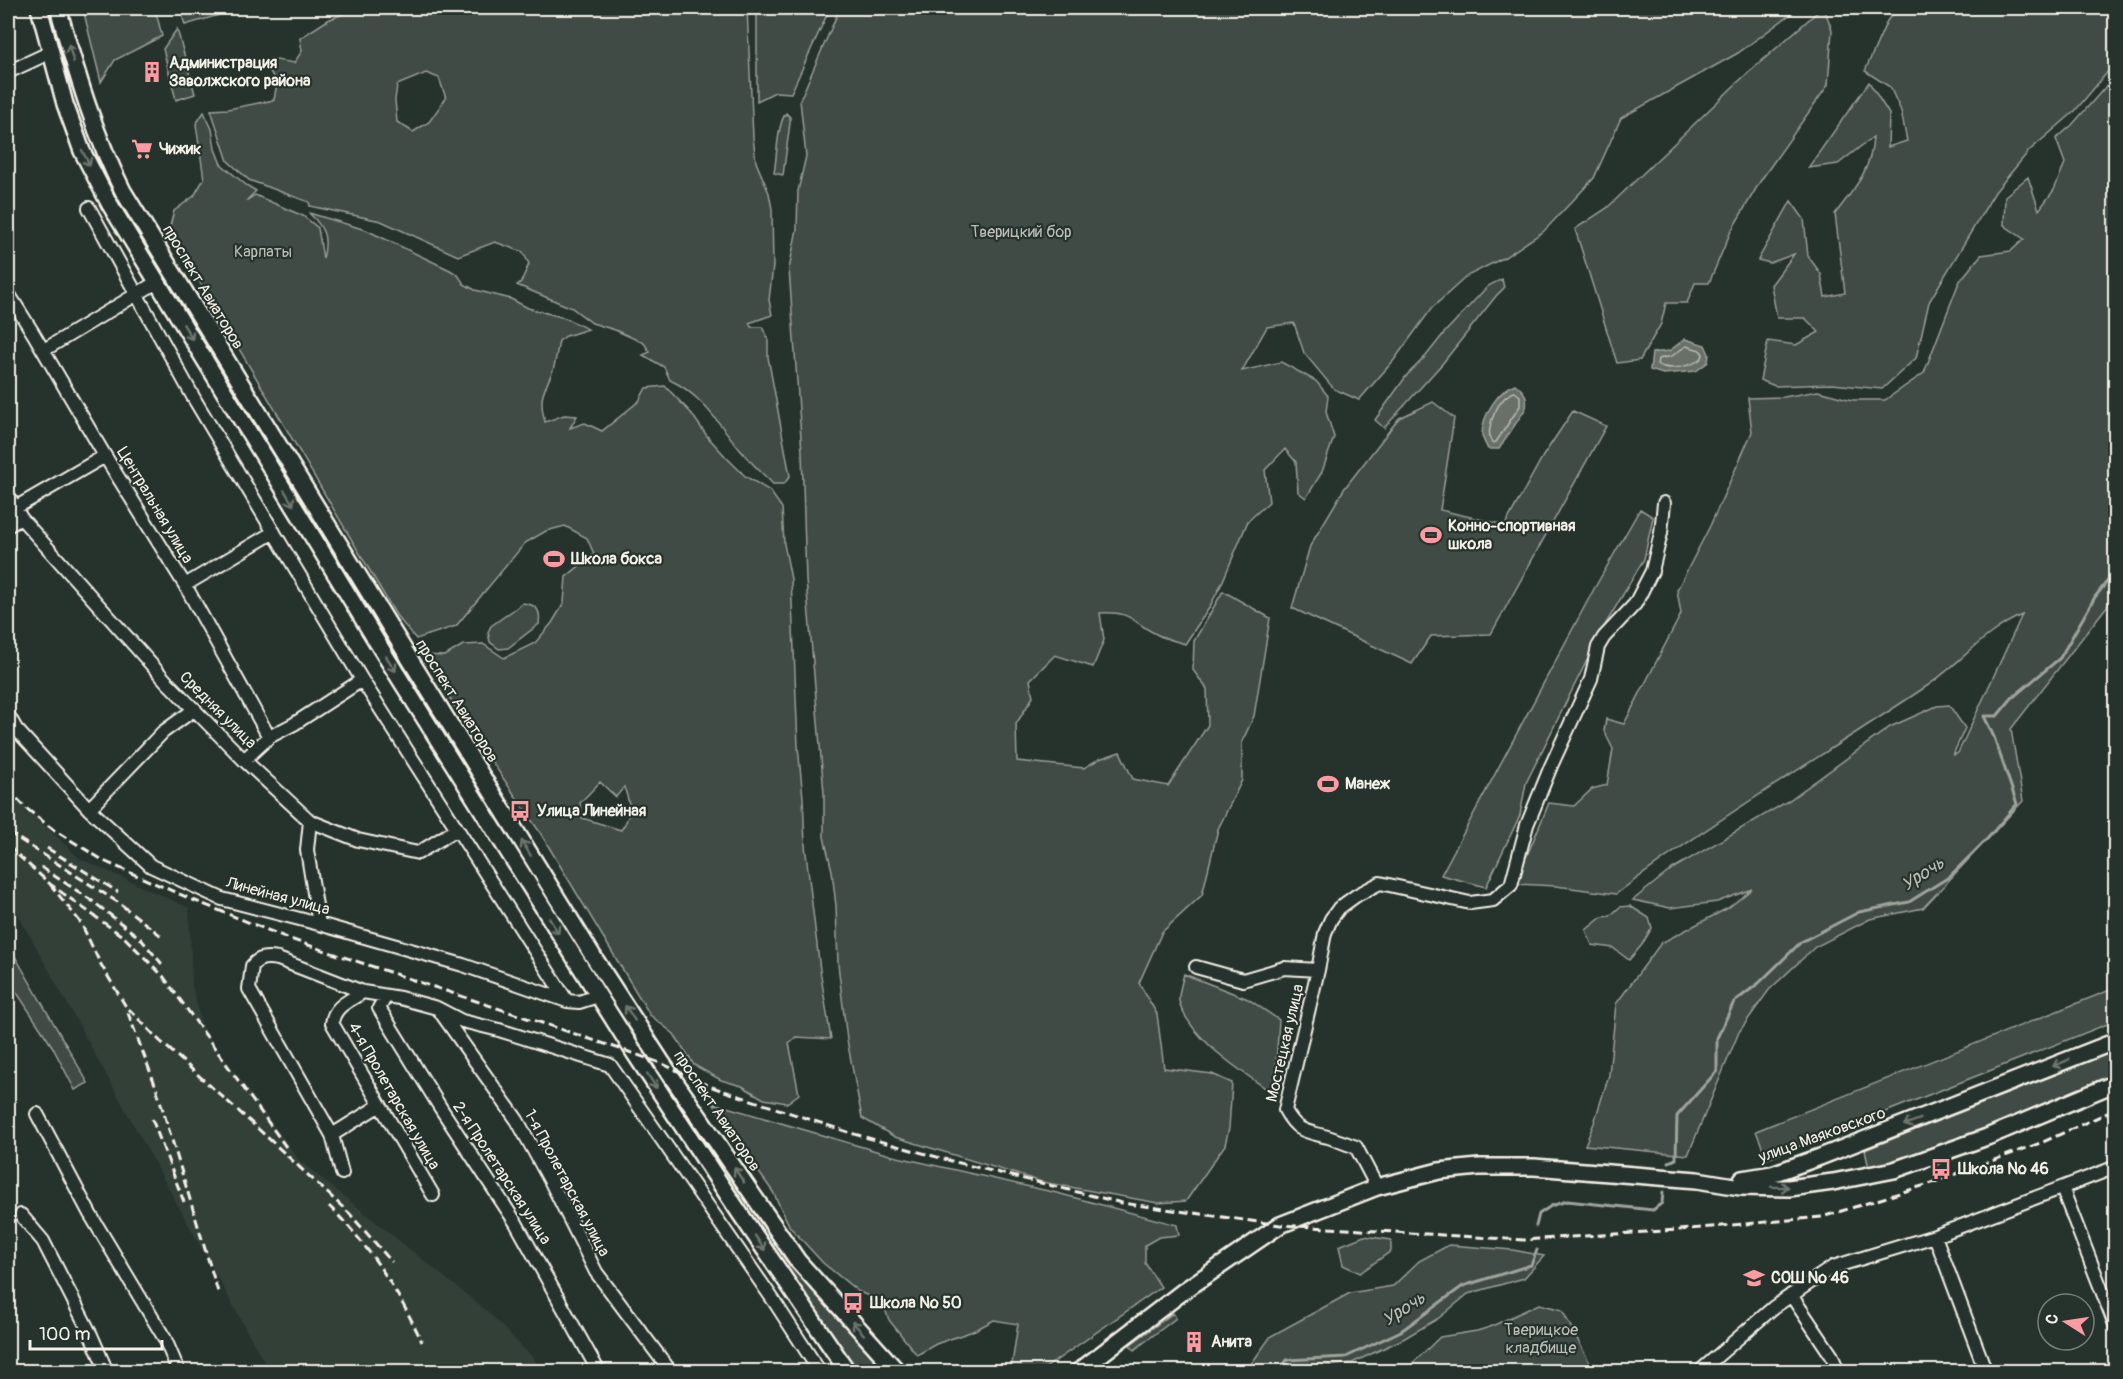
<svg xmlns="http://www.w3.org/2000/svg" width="2123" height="1379" viewBox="0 0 2123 1379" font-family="Pangolin,sans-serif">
  <rect width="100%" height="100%" fill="#26332d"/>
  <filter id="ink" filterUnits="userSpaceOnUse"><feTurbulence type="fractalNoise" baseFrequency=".0167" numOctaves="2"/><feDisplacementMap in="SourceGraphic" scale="12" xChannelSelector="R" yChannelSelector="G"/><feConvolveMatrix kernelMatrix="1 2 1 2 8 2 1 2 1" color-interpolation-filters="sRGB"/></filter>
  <g filter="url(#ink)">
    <path fill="#333f39" d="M 8,790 L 79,858 L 189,908 L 192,985 L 202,1027 L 300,1161 L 488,1312 L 534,1359 L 542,1371 L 269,1371 L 8,896 Z"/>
    <path fill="#414b45" stroke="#9a9e96" stroke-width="1.5" fill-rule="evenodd" d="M 102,8 L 155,8 L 162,36 L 115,60 L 101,82 L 84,13 Z
      M 180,8 L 217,8 L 219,15 L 185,25 Z
      M 358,8 L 747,8 L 753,137 L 756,162 L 769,193 L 772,209 L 773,266 L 769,300 L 772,315 L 749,323 L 751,327 L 762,327 L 768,339 L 768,357 L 790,476 L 784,484 L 773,484 C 761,472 748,460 737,446 C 718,422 699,393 670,380 L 664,367 L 643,355 L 650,352 L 644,343 L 615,330 L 592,323 L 572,308 L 517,285 L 521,282 L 529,264 L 523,252 L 495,242 L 458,256 L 381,221 L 310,206 L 309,202 L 249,180 L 228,161 L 211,110 L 228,109 L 274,100 L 277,83 L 269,70 L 271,59 L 294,63 L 302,51 L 300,38 L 328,20 ZM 426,73 L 439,78 L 446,98 L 429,122 L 413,132 L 397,122 L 395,100 L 397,85 Z
      M 757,8 L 830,8 L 791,93 L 775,92 L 757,101 Z
      M 840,8 L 1799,8 L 1738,53 L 1621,118 L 1594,178 L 1544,231 L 1505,257 L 1467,276 L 1432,308 L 1394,360 L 1359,400 L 1334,389 L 1304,353 L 1294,323 L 1267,327 L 1242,371 L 1281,362 L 1316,381 L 1328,396 L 1326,412 L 1334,437 L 1322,472 L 1306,498 L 1298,492 L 1296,462 L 1285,449 L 1265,470 L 1269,502 L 1248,521 L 1222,583 L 1209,608 L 1185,644 C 1176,641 1166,639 1158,635 C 1132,623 1134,611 1100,613 L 1104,640 L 1093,667 L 1055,655 L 1030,680 L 1033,697 L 1016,724 L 1017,761 L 1084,768 L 1099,759 L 1120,752 L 1133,779 L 1168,786 L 1208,725 L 1207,689 L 1193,670 L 1194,641 L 1223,591 L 1270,618 L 1254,716 L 1242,742 L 1242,780 L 1218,829 L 1202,895 L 1162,932 L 1139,983 L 1157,1014 L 1164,1068 L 1212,1074 L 1232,1083 L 1229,1128 L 1225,1145 L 1186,1201 L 1158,1203 L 1042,1182 L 895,1137 L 862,1118 L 847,1040 L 838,964 L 836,906 L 832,871 L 824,837 L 824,793 L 806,580 L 802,452 L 789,269 L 797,229 L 798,191 L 806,156 L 800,100 Z
      M 1822,8 L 1824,8 L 1832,30 L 1828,85 L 1761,180 L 1731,231 L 1709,283 L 1695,283 L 1687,303 L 1666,303 L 1661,324 L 1640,360 L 1617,363 L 1575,229 L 1607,208 L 1739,81 Z
      M 1897,8 L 2115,8 L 2115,63 L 2075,111 L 2029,151 L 1995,192 L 1929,302 L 1916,358 L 1882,389 L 1832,384 L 1775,386 L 1760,380 L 1768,341 L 1796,345 L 1819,332 L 1805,318 L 1777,318 L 1771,285 L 1794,254 L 1770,263 L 1758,260 L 1791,201 L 1804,219 L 1808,256 L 1821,274 L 1825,297 L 1845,293 L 1835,214 C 1854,189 1872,169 1873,137 L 1838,164 L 1808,168 L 1869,82 L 1889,114 L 1888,147 L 1907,141 L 1901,111 L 1890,87 L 1865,71 L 1887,21 Z
      M 53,15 L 73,87 L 67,88 L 47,16 Z
      M 177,29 L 195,94 L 176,100 L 163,49 Z
      M 2115,76 L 2115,596 L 2011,729 L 2023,801 L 1923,908 L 1870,919 L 1815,947 L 1769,990 L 1739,1032 L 1688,1155 L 1585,1145 L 1594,1123 L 1609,1075 L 1616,1004 L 1661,943 L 1728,908 L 1752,889 L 1717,902 L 1670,908 L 1633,900 L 1672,869 L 1788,801 L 1890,727 L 1937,706 L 1949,705 L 1965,728 L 1953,755 L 1958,753 L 2022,615 C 1984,631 1958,666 1924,688 C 1821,757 1715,819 1616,894 L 1556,886 L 1515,884 L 1549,803 L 1574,806 L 1592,789 L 1607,785 L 1613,749 L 1604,731 L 1606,719 L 1624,724 L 1681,614 L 1677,590 L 1710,526 L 1752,432 L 1748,398 L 1784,397 L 1818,391 L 1852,400 L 1885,400 L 1924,373 L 1959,282 L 1981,255 L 2011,251 L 2024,239 L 2004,225 L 2005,196 L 2028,177 L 2039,210 L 2054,190 L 2065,163 L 2056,139 L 2072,125 Z
      M 204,112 L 212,129 L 215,149 L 221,164 L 246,185 L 256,191 L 246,201 L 255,195 L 303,216 L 318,228 L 323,259 C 328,238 325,228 309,213 L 366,230 L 450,270 L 458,275 L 464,284 L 475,290 L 511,299 L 528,308 L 565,318 L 588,329 L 566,336 L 559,341 C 557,350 556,361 553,370 C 544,393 538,395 545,422 L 564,415 L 577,416 L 570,428 L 585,423 L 602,431 L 639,401 L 646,388 L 665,386 L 691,413 L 707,436 L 726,457 L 745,476 L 770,491 L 782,508 L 784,544 L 791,579 L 798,746 L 803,798 L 805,845 L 820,970 L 831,1039 L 796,1037 L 789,1043 L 799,1094 L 787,1103 L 764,1099 L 742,1086 L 721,1080 L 694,1065 L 674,1034 L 650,1015 L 541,834 L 455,707 L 424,655 L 445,656 L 463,645 L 483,644 L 504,658 L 535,643 L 552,623 L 564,603 L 566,577 L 594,554 L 587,538 L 565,526 L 546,531 L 525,543 L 456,626 L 416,639 L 396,615 L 169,230 L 174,211 L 194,196 L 204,179 L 196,124 ZM 600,782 L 616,797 L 624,787 C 631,806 633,813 621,830 L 582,818 L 580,803 Z
      M 786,113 L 790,117 L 790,123 L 783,175 L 774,173 C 777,158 777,124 786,113 Z
      M 1502,279 L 1504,288 L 1496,296 L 1442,364 L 1384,428 L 1375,420 L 1407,375 L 1426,356 L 1445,332 L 1488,286 Z
      M 1433,402 L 1454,418 L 1440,510 L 1505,525 L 1543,456 L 1573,411 L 1606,426 L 1491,634 L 1431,636 L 1412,664 L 1292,608 L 1310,546 L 1344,489 L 1399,418 Z
      M 1640,509 L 1653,517 L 1644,559 L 1602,630 L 1526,783 L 1520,815 L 1486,887 L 1441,875 L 1594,589 Z
      M 523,603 C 537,605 541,610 539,624 L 508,648 L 499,649 L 490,642 L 488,632 L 491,626 Z
      M 1630,906 L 1649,918 L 1652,928 L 1641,946 L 1629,960 L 1613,948 L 1592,945 L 1586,930 L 1602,917 L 1610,916 L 1620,907 Z
      M 8,944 L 88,1083 L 75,1090 L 52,1046 L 8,979 Z
      M 1184,974 L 1248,999 L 1279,1020 L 1274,1094 C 1243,1072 1189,1039 1179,1001 C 1178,994 1182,982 1184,974 Z
      M 2115,988 L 2115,1021 L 1767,1159 L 1756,1131 Z
      M 2115,1051 L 2115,1073 L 1950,1145 L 1911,1158 L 1869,1169 L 1865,1150 Z
      M 646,1062 L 655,1065 L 786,1261 L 891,1371 L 855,1371 Z
      M 713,1103 L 893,1156 L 1057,1193 L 1177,1225 L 1179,1235 L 1159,1237 L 1145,1245 L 1145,1263 L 1161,1287 L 1041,1371 L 1011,1371 L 1018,1324 L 994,1320 L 973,1331 L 936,1344 L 917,1355 L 889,1320 L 882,1301 L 859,1292 L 823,1263 L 790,1227 L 773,1192 L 748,1157 L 739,1138 L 726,1124 Z
      M 1364,1236 L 1391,1240 L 1391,1251 L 1360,1273 L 1343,1265 L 1339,1246 Z
      M 1449,1245 L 1513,1250 L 1544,1256 L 1524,1278 L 1468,1294 L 1439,1318 L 1403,1339 L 1352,1363 L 1320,1367 L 1311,1371 L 1246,1371 L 1271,1336 L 1350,1293 L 1393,1286 L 1419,1261 Z
      M 1539,1304 L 1562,1310 L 1594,1371 L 1400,1371 L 1411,1365 L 1440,1337 L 1477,1331 L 1490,1327 Z
      M 1173,1313 L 1176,1318 L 1134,1350 L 1130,1345 Z"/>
    <path fill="#676f68" stroke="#9fa39b" stroke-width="1.5" d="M 1685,339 L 1705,345 L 1709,354 L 1708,362 L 1696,371 L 1663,374 L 1650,370 L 1652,353 L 1669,351 Z
      M 1515,384 C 1524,391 1528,396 1526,408 L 1499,449 L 1488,449 C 1486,445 1483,440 1482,435 C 1482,415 1498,391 1515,384 Z"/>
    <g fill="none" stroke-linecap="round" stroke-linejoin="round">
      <path stroke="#bcbdb5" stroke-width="1.5" d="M 1686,346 L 1700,350 L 1703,354 L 1702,358 C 1691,367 1670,371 1657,365 L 1658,359 L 1672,356 Z
        M 1515,392 L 1520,396 L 1520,406 L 1496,442 L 1492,443 C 1483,429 1500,394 1515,392 Z"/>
      <path stroke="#9fa39b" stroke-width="3" d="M 1669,1162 L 1676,1159 L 1677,1116 L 1717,1071 L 1717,1038 L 1734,1002 L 1759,983 L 1801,942 L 1859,912 L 1909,902 L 1949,877 L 1988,838 L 2017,804 L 1994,737 L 1984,716 L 1997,716 L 2012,698 L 2060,658 L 2095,597 L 2116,570
        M 1536,1226 L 1539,1214 L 1551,1206 L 1567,1201 L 1653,1210 L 1662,1203 L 1663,1192
        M 1278,1372 L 1287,1360 L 1346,1357 L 1401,1331 L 1463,1286 L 1531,1265 L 1537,1250"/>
      <defs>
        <path id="minor" d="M 8,72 L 51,52
          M 89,208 L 196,402 L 362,680 L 567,1001
          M 8,293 L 33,333 L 105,456 L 185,585 L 269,737
          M 44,350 L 157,282
          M 8,495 L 21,518 L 166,681 L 244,760 L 310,821 L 358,840 L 418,853 L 457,829
          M 15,508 L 105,456
          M 8,526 L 21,518
          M 185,585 L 274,532
          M 8,715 L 16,729 L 89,809 L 151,866 L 222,899 L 319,924 L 463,965 L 567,1001 L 579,1002 L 598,996
          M 244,760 L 269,737 L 294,724 L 362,680
          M 89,809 L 163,732 L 195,709
          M 310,821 L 307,850 L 319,924
          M 1196,967 L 1243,980 L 1284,968 L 1318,970
          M 363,992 C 349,1001 334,1006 332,1023 L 433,1195
          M 386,996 L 379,1008 L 440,1107 L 516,1223 L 599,1372
          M 439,1010 L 517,1120 L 551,1182 L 596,1272 L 671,1372
          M 37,1114 L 90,1214 L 165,1339 L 179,1372
          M 332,1135 L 380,1105
          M 342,1173 L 332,1135 L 249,989 L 252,966 C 259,957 267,957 278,959 L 363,992 L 400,998 L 437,1008 L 462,1021 L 499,1030 L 610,1065 L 774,1301 L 820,1372
          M 1377,1187 L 1356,1147 C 1347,1144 1337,1140 1328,1137 C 1305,1131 1297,1132 1285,1110 L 1318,970 L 1325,933 L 1331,919 L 1339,908 L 1357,895 L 1380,883 L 1470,903 L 1493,900 L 1511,885 L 1527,825 L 1551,766 L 1591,679 L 1598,647 L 1604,637 L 1635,604 L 1652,571 L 1661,533 L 1664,503
          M 2062,1188 L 2116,1327
          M 21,1215 L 43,1241 L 91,1335 L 107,1372
          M 1935,1236 L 1986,1372
          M 1791,1295 L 1832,1356 L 1838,1372
          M 1699,1372 L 1774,1307 L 1833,1267 L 1935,1236 L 2116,1167"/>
        <path id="major" d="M 39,8 L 65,104 L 82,151 L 109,203 L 388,660 L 635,1054 L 739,1212 L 848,1372
          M 58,8 C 76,70 93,132 123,191 L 406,653 L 593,956 L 663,1064 L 798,1261 L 898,1372
          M 1742,1179 L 1772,1174 L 1820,1157 L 2116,1041
          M 1078,1372 L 1185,1290 L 1280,1225 L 1377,1187 L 1439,1171 L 1479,1167 L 1534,1167 L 1697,1180 L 1740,1187 L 1789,1188 L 1833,1182 L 1894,1170 L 1987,1137 L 2116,1083"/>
      </defs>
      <use href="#minor" stroke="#f4f1e8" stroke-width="16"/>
      <use href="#major" stroke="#f4f1e8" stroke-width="20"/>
      <use href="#minor" stroke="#26332d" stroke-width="12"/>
      <use href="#major" stroke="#26332d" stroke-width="15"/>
      <path stroke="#f4f1e8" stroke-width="3" stroke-dasharray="9 4.5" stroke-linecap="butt" d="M 8,789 L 27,809 L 54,830 L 106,862 L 193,900 L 290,939 L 635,1054 L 663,1064 L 709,1086 L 854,1134 L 955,1162 L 1122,1203 L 1280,1225 L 1524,1240 L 1678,1230 L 1822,1217 L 1932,1183 L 2043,1142 L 2116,1109
        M 8,832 L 119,903 L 164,938
        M 8,846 L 50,884 L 125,938 L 163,976 L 286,1147
        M 47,848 L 118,892
        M 41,867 L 91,900 L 140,938 L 162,964
        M 50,884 L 81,923 L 100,963 L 125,1005 L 160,1041 L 254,1125 L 349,1213 L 392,1262
        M 128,1013 L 156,1087 L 218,1292
        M 152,1119 L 184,1202
        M 329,1206 C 369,1245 399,1292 422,1342"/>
    </g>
    <defs><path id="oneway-shaft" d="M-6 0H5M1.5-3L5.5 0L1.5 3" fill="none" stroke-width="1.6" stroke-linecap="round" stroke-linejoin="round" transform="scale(1.5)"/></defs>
    <g stroke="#6e766e">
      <use href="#oneway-shaft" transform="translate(71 53) rotate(-106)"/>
      <use href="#oneway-shaft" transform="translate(86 158) rotate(63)"/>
      <use href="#oneway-shaft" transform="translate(188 332) rotate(59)"/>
      <use href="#oneway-shaft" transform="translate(289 498) rotate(59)"/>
      <use href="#oneway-shaft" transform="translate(391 664) rotate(58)"/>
      <use href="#oneway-shaft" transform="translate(526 848) rotate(-122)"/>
      <use href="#oneway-shaft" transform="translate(554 926) rotate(58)"/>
      <use href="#oneway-shaft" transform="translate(630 1013) rotate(-123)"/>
      <use href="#oneway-shaft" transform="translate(2061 1063) rotate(158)"/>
      <use href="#oneway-shaft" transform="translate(652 1081) rotate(57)"/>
      <use href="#oneway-shaft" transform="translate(1912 1122) rotate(159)"/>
      <use href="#oneway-shaft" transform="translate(739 1175) rotate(-124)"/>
      <use href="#oneway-shaft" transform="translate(1780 1187) rotate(1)"/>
      <use href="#oneway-shaft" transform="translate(760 1243) rotate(56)"/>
      <use href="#oneway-shaft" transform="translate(858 1328) rotate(-132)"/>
    </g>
  </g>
  <defs>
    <symbol id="building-bare" viewBox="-9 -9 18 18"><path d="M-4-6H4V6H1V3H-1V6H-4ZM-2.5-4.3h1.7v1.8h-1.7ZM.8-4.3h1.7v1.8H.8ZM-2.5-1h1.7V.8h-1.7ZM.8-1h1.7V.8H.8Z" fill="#ff9aa2" stroke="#26332d" stroke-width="2.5" paint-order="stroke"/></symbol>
    <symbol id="supermarket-bare" viewBox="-9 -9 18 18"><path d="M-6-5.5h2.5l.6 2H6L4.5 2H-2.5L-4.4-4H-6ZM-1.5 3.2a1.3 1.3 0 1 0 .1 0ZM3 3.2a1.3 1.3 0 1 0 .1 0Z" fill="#ff9aa2" stroke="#26332d" stroke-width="2.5" paint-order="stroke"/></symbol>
    <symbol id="stadium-bare" viewBox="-9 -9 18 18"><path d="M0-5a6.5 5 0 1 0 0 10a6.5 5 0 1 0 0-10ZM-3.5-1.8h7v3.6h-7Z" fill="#ff9aa2" stroke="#26332d" stroke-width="2.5" paint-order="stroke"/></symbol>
    <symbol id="bus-bare" viewBox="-9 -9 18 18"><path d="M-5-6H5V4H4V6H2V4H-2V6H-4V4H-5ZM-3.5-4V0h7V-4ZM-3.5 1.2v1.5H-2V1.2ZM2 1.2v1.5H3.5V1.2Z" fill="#ff9aa2" stroke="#26332d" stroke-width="2.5" paint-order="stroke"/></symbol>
    <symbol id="school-bare" viewBox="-9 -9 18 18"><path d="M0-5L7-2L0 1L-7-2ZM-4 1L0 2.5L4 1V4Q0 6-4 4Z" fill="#ff9aa2" stroke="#26332d" stroke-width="2.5" paint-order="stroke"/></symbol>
  </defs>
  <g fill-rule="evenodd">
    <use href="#building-bare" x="137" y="57" width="30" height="30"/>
    <use href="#supermarket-bare" x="127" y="134" width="30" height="30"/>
    <use href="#stadium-bare" x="1416" y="520" width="30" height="30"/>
    <use href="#stadium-bare" x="539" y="544" width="30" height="30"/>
    <use href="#stadium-bare" x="1313" y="769" width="30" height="30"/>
    <use href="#bus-bare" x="505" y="796" width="30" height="30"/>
    <use href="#bus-bare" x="1926" y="1154" width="30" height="30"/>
    <use href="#school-bare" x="1739" y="1263" width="30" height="30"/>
    <use href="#bus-bare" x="838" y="1288" width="30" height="30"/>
    <use href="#building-bare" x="1179" y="1327" width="30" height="30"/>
  </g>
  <g text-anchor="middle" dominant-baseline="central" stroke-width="4.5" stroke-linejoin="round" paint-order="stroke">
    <g font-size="16" font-weight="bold" fill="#f4f1e8" stroke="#26332d" text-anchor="start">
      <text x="169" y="63">Администрация<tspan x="169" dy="18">Заволжского района</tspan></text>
      <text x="159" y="149">Чижик</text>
      <text x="1448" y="526">Конно-спортивная<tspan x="1448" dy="18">школа</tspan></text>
      <text x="571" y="559">Школа бокса</text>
      <text x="1345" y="784">Манеж</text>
      <text x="537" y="811">Улица Линейная</text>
      <text x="1958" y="1169">Школа № 46</text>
      <text x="1771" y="1278">СОШ № 46</text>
      <text x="870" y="1303">Школа № 50</text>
      <text x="1211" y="1342">Анита</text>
    </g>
    <g font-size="16" fill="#bebfb7" stroke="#26332d">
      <text x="1021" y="232">Тверицкий бор</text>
      <text x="263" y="252">Карпаты</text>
      <text x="1541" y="1330">Тверицкое<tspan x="1541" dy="18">кладбище</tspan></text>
    </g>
    <g font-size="16" fill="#f4f1e8" stroke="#26332d">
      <text transform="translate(203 287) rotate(59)">проспект Авиаторов</text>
      <text transform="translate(155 505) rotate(59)">Центральная улица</text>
      <text transform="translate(457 701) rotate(58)">проспект Авиаторов</text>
      <text transform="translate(218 710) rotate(45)">Средняя улица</text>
      <text transform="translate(278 896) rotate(15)">Линейная улица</text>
      <text transform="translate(1285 1043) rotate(-77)">Мостецкая улица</text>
      <text transform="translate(394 1096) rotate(60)">4-я Пролетарская улица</text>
      <text transform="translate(717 1111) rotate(56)">проспект Авиаторов</text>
      <text transform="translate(1822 1135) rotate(-20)">улица Маяковского</text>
      <text transform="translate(502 1173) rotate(57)">2-я Пролетарская улица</text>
      <text transform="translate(567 1183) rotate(62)">1-я Пролетарская улица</text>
    </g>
    <g font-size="18" font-style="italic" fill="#bcbdb5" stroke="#26332d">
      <text transform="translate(1923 874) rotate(-33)">Урочь</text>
      <text transform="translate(1404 1309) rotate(-33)">Урочь</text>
    </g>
  </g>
  <rect width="2123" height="1379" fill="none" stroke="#26332d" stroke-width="30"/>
  <rect x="15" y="15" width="2093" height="1349" fill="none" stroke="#f4f1e8" stroke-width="2" filter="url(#ink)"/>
  <g transform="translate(2066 1322) rotate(282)"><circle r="28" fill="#26332d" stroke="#787f78" stroke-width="1.5"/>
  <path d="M0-4.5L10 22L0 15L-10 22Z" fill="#ff9aa2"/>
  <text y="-9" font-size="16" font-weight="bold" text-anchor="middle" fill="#f4f1e8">С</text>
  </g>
  <path d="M30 1340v9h132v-9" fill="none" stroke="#f4f1e8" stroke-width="3"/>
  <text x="39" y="1340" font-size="18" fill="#f4f1e8" stroke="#26332d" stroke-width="4.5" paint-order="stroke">100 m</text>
</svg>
